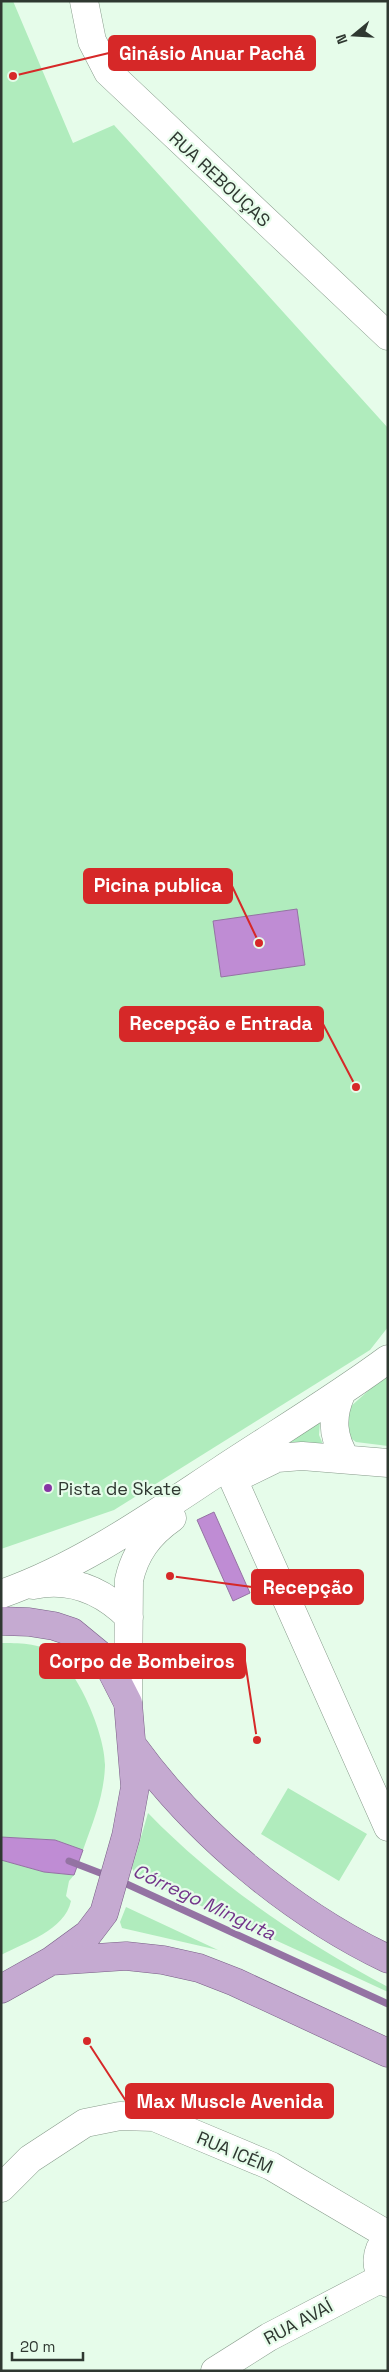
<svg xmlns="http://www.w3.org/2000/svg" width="389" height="2372" viewBox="0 0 389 2372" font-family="'Space Grotesk',sans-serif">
  <rect width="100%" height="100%" fill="#e6fcea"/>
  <path fill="#b0ecbd" d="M 1,1 L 13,1 L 73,143 L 114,125 L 388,428 L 388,1327 L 370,1350 L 114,1510 L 1,1549 Z
    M 388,1373 L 388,1446 L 356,1442 L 344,1433 L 349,1408 Z
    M 320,1421 L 319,1435 L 325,1449 L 264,1454 Z
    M 1,1643 C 17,1643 40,1643 53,1653 C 78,1670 106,1736 105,1766 C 104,1796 93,1822 83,1850 L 55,1840 L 1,1837 Z
    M 288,1788 L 367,1834 L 339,1881 L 261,1834 Z
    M 148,1813 C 219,1886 299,1939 388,1987 L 388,1992 L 136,1876 L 132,1868 Z
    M 1,1860 L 44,1872 L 74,1875 L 69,1881 L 66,1896 L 71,1901 C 65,1930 24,1943 1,1955 Z
    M 126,1907 L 218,1950 L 122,1928 L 120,1922 Z"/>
  <path fill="#bf8cd4" stroke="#9473a3" d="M 297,909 L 305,965 L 221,977 L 213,921 Z
    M 214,1512 L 250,1593 L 233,1601 L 197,1520 Z
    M 1,1837 L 55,1840 L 83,1850 L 74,1875 L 44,1872 L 1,1860 Z"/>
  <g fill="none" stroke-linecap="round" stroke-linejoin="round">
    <path stroke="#9473a3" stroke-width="7" d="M 69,1861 L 108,1876
      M 118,1880 L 388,2004"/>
    <defs>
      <path id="minor" d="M 84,1 L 92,41 L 108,72 L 388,336
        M 341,1394 C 331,1417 332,1437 346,1459
        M 238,1477 L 277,1458 L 302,1456 L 388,1463
        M 233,1479 L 388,1827
        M 33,1585 C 71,1577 102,1590 129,1617
        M 1,1594 C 81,1566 151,1516 221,1470 C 277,1433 334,1399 388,1359
        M 128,1703 L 129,1580 C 135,1553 149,1534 172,1518
        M 1,2188 L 30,2159 L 85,2123 L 120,2116 L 154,2117 L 271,2166 L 388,2235
        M 388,2237 C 375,2251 373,2269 388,2283
        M 215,2371 L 269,2337 L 382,2278"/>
      <path id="major" d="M 1,1621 L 29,1622 L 54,1626 L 72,1632 L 106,1660 L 128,1703 L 135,1787 L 126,1836 L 104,1913 L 88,1934 L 51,1961
        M 133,1746 C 196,1833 290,1912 388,1959
        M 1,1989 L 51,1961 L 126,1956 L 163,1960 L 199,1968 L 235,1982 L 388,2053"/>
    </defs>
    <use href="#minor" stroke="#879b8b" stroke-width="29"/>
    <use href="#major" stroke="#785e86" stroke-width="29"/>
    <use href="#minor" stroke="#fff" stroke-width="28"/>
    <use href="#major" stroke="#c5aad1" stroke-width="28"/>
  </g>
  <circle fill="#8635a4" stroke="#e6fcea" stroke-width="2" cx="48" cy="1488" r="5"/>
  <g text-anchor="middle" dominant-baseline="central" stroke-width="4.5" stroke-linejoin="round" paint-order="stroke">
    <g font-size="18" fill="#2f3831" stroke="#e6fcea">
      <text transform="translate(220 179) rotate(43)">RUA REBOUÇAS</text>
      <text transform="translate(235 2152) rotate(23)">RUA ICÉM</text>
      <text transform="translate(298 2322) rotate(-28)">RUA AVAÍ</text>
    </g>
    <g font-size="18" fill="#2f3831" stroke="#e6fcea" text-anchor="start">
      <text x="58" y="1488">Pista de Skate</text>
    </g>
    <g font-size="19" font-style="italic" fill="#72358a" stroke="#e6fcea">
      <text transform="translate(204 1902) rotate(25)">Córrego Minguta</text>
    </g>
  </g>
  <path fill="none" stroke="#d62828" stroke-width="2" d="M13 76L109 53M259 943L232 886M356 1087L323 1024M170 1576L252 1587M257 1740L245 1661M87 2041L126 2101"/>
  <g fill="#d62828" stroke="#e6fcea" stroke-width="2">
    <circle cx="13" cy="76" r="5"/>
    <circle cx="259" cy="943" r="5"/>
    <circle cx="356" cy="1087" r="5"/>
    <circle cx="170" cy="1576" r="5"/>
    <circle cx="257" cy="1740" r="5"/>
    <circle cx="87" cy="2041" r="5"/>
  </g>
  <g fill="#d62828" stroke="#d62828" stroke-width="2">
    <rect x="109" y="36" width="206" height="34" rx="5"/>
    <rect x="84" y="869" width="148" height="34" rx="5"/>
    <rect x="120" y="1007" width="203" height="34" rx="5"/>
    <rect x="252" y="1570" width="111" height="34" rx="5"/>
    <rect x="40" y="1644" width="205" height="34" rx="5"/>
    <rect x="126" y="2084" width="207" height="34" rx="5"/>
  </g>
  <g font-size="19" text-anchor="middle" font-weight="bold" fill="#fff">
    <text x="212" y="60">Ginásio Anuar Pachá</text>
    <text x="158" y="892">Picina publica</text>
    <text x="221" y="1030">Recepção e Entrada</text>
    <text x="308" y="1594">Recepção</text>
    <text x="142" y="1668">Corpo de Bombeiros</text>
    <text x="230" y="2108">Max Muscle Avenida</text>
  </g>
  <rect width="389" height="2372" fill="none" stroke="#2f3831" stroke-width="5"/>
  <g transform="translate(354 35) rotate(252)" stroke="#e6fcea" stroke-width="4" paint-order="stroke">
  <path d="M0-4L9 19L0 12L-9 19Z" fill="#2f3831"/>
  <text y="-8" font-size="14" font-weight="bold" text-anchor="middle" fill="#2f3831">N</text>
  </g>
  <path d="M12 2352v8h71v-8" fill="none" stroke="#2f3831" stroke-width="2.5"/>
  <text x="20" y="2352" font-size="15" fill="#2f3831" stroke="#e6fcea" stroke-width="4" paint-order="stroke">20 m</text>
</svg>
